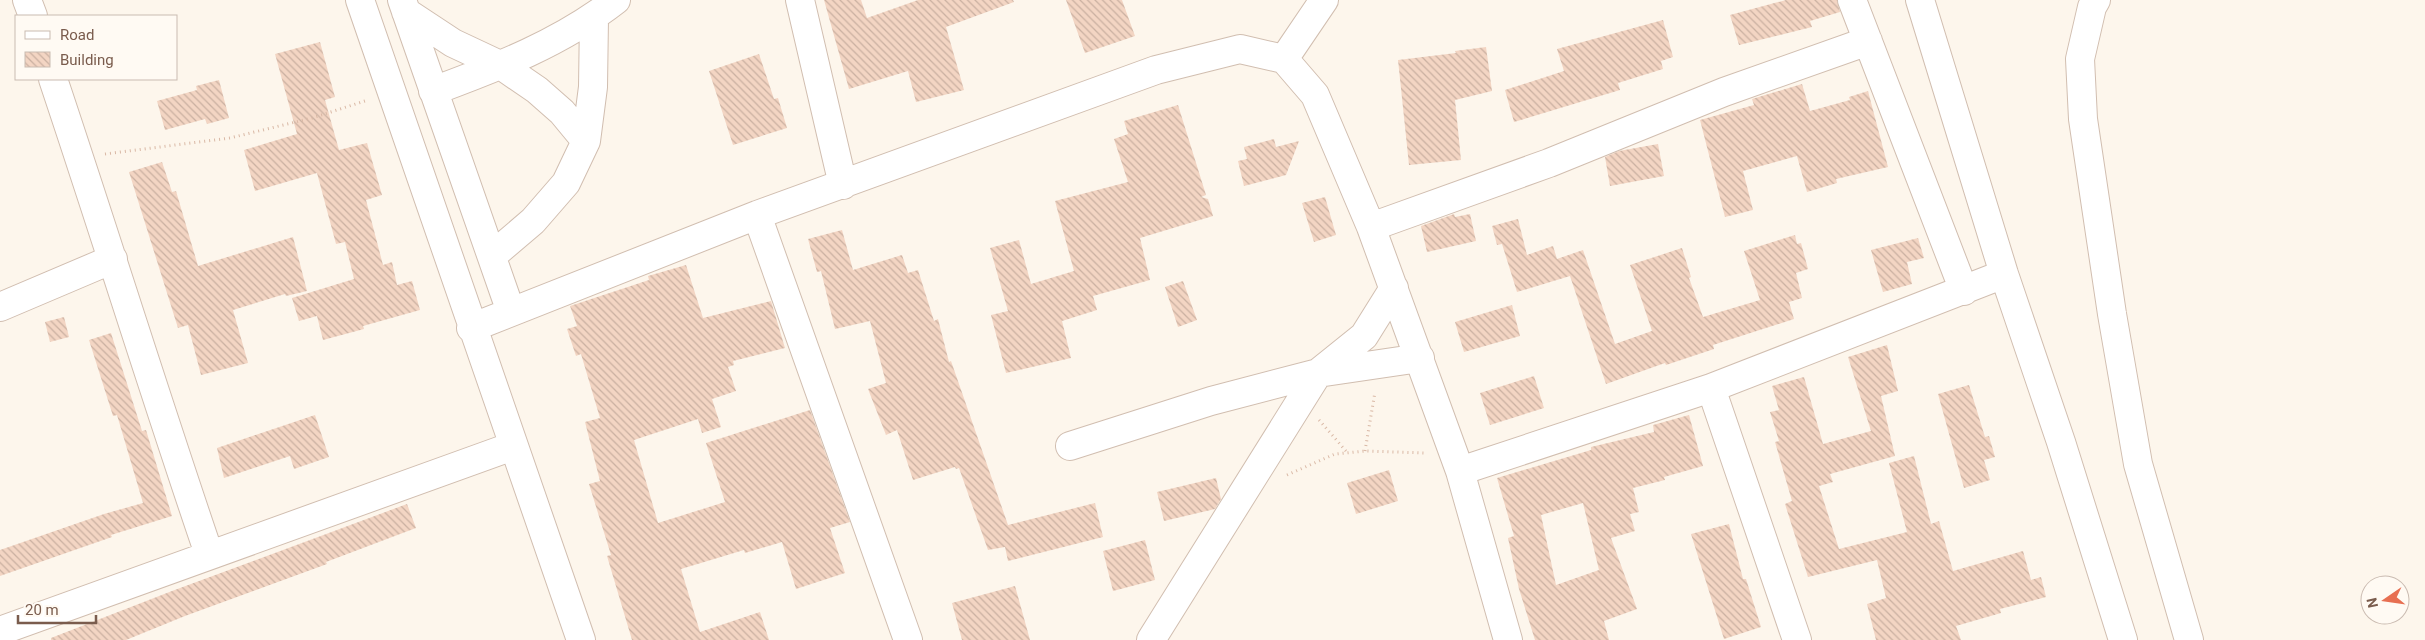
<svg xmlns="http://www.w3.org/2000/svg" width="2425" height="640" viewBox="0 0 2425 640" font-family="Roboto,sans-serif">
  <defs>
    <pattern id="building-back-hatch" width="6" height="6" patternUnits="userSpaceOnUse" patternTransform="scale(1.25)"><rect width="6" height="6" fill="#f3d5c3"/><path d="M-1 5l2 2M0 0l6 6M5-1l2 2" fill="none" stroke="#cab0a1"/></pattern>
  </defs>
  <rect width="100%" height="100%" fill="#fdf6ec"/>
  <path fill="url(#building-back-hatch)" fill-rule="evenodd" d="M 824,0 L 861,0 L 867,18 L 918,0 L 1013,0 L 1014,2 L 946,27 L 964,90 L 916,102 L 908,71 L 849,89 Z
    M 1066,0 L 1122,0 L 1135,36 L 1085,53 Z
    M 1786,0 L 1837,0 L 1840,12 L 1810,21 L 1812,27 L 1739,45 L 1730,15 Z
    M 1663,20 L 1673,57 L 1661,61 L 1663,69 L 1618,83 L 1620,90 L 1514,122 L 1505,90 L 1564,71 L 1557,49 Z
    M 320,42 L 335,97 L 325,100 L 339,150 L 367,143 L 382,195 L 366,200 L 383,265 L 392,262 L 397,285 L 412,281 L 420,310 L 363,326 L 364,329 L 323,340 L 317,316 L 299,321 L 292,298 L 354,279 L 345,242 L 336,244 L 317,173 L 255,191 L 244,150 L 297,134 L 275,54 Z
    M 1486,47 L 1492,91 L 1455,100 L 1461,160 L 1409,165 L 1398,60 L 1456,53 L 1455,51 Z
    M 759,54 L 774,99 L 778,98 L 787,128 L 733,145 L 709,71 Z
    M 219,80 L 229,118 L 207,124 L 205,119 L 165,130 L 157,101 L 197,90 L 196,86 Z
    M 1802,84 L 1810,111 L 1850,100 L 1849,97 L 1868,91 L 1888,167 L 1836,179 L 1837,183 L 1807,192 L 1797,156 L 1743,171 L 1753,210 L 1725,217 L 1700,120 L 1754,105 L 1752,99 Z
    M 1178,105 L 1206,195 L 1201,197 L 1208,199 L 1213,216 L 1140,238 L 1150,280 L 1093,296 L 1097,310 L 1062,321 L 1071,358 L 1006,373 L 991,315 L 1008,311 L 990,248 L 1019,240 L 1031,284 L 1074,271 L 1055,201 L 1128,182 L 1114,139 L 1128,134 L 1124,121 Z
    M 1274,139 L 1276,147 L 1299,141 L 1286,175 L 1244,186 L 1238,161 L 1247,159 L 1244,147 Z
    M 1658,144 L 1664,176 L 1610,186 L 1605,157 L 1619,151 Z
    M 162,162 L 172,192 L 176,191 L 198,266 L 293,237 L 307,291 L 286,296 L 285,294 L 233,310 L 248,363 L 201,375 L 188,325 L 178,328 L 129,172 Z
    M 1325,197 L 1336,235 L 1314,242 L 1302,203 Z
    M 1454,214 L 1455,217 L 1470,214 L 1476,241 L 1427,252 L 1421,226 Z
    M 1518,219 L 1527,255 L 1553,246 L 1557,259 L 1583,250 L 1615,344 L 1652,331 L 1630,265 L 1682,248 L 1691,277 L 1689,278 L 1703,317 L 1760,300 L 1744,251 L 1795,235 L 1797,244 L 1801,243 L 1808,269 L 1796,273 L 1802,298 L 1789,302 L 1794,319 L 1713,345 L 1714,349 L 1666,365 L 1665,363 L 1606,384 L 1570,276 L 1517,292 L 1502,244 L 1497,245 L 1492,226 Z
    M 842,230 L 853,270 L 902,255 L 908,273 L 918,270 L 934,321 L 938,319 L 949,362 L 951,361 L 1008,525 L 1095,503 L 1103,537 L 1008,561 L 1005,547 L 988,550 L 959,468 L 956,469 L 955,467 L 913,480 L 897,430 L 886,435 L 868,389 L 886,383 L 870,321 L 835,329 L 821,271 L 817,272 L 808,239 Z
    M 1918,238 L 1924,258 L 1907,262 L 1912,284 L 1883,292 L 1871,250 Z
    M 686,265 L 703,318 L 771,301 L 785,348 L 733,361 L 734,365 L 728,367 L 736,391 L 712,399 L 721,427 L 702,433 L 698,419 L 634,440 L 658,523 L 725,502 L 706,443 L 810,410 L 850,522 L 830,528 L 845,573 L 796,589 L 782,542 L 745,553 L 744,550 L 681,569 L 700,632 L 760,612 L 769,640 L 632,640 L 607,556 L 611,555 L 589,484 L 600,481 L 585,422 L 600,418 L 581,354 L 576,356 L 567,329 L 577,326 L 570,306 L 649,280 L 648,276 Z
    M 1183,281 L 1197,320 L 1178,327 L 1165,287 Z
    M 1512,305 L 1520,336 L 1464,352 L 1455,322 Z
    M 64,317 L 69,337 L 50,342 L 45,322 Z
    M 111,333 L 142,431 L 146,430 L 172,516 L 111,535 L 112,537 L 0,576 L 0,550 L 104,514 L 143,503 L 117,415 L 113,416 L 89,340 Z
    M 1887,345 L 1898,391 L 1881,396 L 1895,456 L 1830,474 L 1833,482 L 1819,486 L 1839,549 L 1907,532 L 1889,463 L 1914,456 L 1931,524 L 1939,521 L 1953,571 L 2023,551 L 2031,580 L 2041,577 L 2046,597 L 2000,609 L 2001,613 L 1956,626 L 1961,640 L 1876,640 L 1867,604 L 1886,598 L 1877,560 L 1808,577 L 1785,504 L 1792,501 L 1775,442 L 1779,441 L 1770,412 L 1779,410 L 1772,386 L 1804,377 L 1823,444 L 1871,431 L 1848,357 Z
    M 1534,376 L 1544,408 L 1490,425 L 1480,393 Z
    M 1969,385 L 1985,437 L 1989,436 L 1995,457 L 1984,460 L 1990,480 L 1964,488 L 1938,394 Z
    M 315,415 L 329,457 L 294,469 L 290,456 L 224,478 L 217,448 Z
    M 1689,415 L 1703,466 L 1664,477 L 1665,480 L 1633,488 L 1639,512 L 1630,514 L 1635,531 L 1611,538 L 1637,609 L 1604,621 L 1609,640 L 1535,640 L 1519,589 L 1508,538 L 1514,536 L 1497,478 L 1591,450 L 1591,447 L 1654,432 L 1653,425 ZM 1583,503 L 1599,570 L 1556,585 L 1541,515 Z
    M 1389,470 L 1398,501 L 1356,514 L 1347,483 Z
    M 1216,478 L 1221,499 L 1215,509 L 1164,521 L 1157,492 Z
    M 407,504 L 416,528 L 326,562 L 327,564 L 185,616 L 126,640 L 51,640 L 51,638 L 172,591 Z
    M 1729,524 L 1743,579 L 1746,579 L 1761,627 L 1724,639 L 1691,534 Z
    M 1145,540 L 1155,580 L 1113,591 L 1103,551 Z
    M 1015,586 L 1030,640 L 962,640 L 952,603 Z"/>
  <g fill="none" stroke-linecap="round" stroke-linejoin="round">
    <defs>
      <path id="minor" d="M 27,0 L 33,16
        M 360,0 L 581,640
        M 402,0 L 511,312
        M 800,0 L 843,185
        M 1852,0 L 1964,291
        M 1920,0 L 2004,274 L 2061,442 L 2123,640
        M 2096,0 L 2092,7 L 2080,59 L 2083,119 L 2112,314 L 2138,464 L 2189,640
        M 406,12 L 453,43 L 502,66 L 537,90 L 562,112 L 586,141
        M 1284,59 L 1324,0
        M 53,79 C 106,237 155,396 209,554
        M 433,91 C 498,67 561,43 616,0
        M 757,215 L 908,640
        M 1371,227 L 1549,163 L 1724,92 L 1868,41
        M 492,256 L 533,221 L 566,183 L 586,141 L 593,87 L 594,18
        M 0,307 L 113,259
        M 471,328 L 757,215 L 1156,70 L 1240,49 L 1284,59 L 1315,95 L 1371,227 L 1460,471 L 1508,640
        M 1711,388 L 1797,640
        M 1070,446 L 1211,401 L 1318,373 L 1420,358
        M 1460,471 L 1711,388 L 2004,274
        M 0,631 L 513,446
        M 1151,640 L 1318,373 L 1364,336 L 1394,288"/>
    </defs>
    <use href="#minor" stroke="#d1beb0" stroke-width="30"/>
    <path stroke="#d9b8a5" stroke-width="3" stroke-dasharray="1 4" stroke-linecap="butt" d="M 105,154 L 230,138 L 312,118 L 368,100
      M 1319,420 L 1346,451
      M 1365,451 L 1375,392
      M 1287,475 L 1335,454 L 1365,451 L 1425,453"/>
    <use href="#minor" stroke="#fff" stroke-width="28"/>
  </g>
  <rect x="15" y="15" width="162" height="65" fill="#fffaf3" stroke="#cabbb1"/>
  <rect x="25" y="31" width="25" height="8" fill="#ffffff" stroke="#cabbb1"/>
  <text x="60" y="40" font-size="15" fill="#7a5c4d">Road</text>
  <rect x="25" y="52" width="25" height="15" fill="url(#building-back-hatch)" stroke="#cabbb1"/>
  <text x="60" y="65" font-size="15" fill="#7a5c4d">Building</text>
  <g transform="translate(2385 600) rotate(257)"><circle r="24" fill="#fffaf3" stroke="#cabbb1"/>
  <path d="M0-4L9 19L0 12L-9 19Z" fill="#e76f51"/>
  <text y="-8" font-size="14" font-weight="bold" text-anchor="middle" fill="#7a5c4d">N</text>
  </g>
  <path d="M18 615v8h78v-8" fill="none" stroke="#7a5c4d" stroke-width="2.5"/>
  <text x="25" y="615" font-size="15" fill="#7a5c4d" stroke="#fffaf3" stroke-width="4" paint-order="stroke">20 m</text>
</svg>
